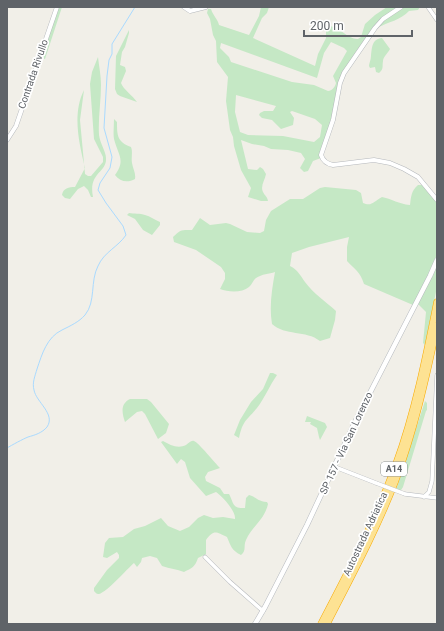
<svg xmlns="http://www.w3.org/2000/svg" width="444" height="631" viewBox="0 0 444 631" font-family="Roboto,sans-serif">
  <rect width="100%" height="100%" fill="#f1efe8"/>
  <path fill="#c5e8c5" fill-rule="evenodd" d="M 58,7 L 62,7 L 45,59 L 41,58 Z
    M 261,7 L 269,7 L 267,13 L 262,18 L 253,38 L 315,66 L 318,54 L 326,38 L 326,31 L 330,26 C 341,28 349,40 358,39 L 361,37 L 365,24 L 375,15 L 387,7 L 398,7 L 374,26 L 346,67 L 321,158 L 313,161 L 308,171 L 304,172 L 300,168 L 305,159 L 301,153 L 288,150 L 271,149 L 264,146 L 252,144 L 241,140 L 248,169 L 257,170 L 260,167 L 263,169 L 266,174 C 265,180 260,186 263,192 C 265,196 267,196 268,201 L 261,201 L 248,197 L 251,188 L 241,170 L 234,146 L 233,137 L 230,130 L 226,101 L 228,77 L 217,62 L 216,41 L 213,35 L 210,19 L 207,13 L 208,9 L 211,9 C 213,16 218,19 219,25 L 249,35 L 259,16 ZM 331,42 L 344,48 L 347,51 L 333,76 L 336,83 C 335,87 332,91 328,91 L 314,85 L 292,82 L 231,62 L 229,57 L 220,48 L 221,43 L 317,78 L 324,53 ZM 236,95 L 276,106 L 273,111 L 264,111 L 260,113 L 259,115 L 262,118 L 272,120 L 281,129 L 293,125 L 294,118 L 290,112 L 292,111 L 315,119 L 322,125 L 320,137 L 314,142 L 283,136 L 248,135 L 240,132 L 235,112 Z
    M 403,7 L 420,7 L 418,10 L 409,11 C 401,20 388,22 377,28 L 378,25 L 397,9 Z
    M 129,30 L 129,33 L 125,47 L 122,52 L 120,65 L 125,67 L 126,71 L 121,83 C 123,89 133,96 137,102 L 120,96 L 117,94 L 115,89 L 116,56 Z
    M 382,38 L 390,49 C 388,53 383,57 383,61 C 382,67 384,69 379,73 L 376,72 L 375,67 L 370,68 L 369,66 C 369,63 371,60 371,56 C 372,47 372,39 382,38 Z
    M 98,57 C 99,66 101,76 101,85 C 101,102 98,118 99,135 C 100,143 106,152 106,158 C 107,173 88,172 93,197 L 91,197 L 88,190 L 84,186 L 78,189 L 70,199 L 65,198 L 62,195 C 63,188 69,187 75,187 L 85,168 C 79,143 72,114 84,90 L 80,120 L 85,174 L 88,176 L 91,176 L 103,162 L 103,157 L 94,139 L 90,84 L 92,72 Z
    M 114,119 L 117,122 C 117,135 117,142 131,147 C 133,152 131,158 132,163 C 133,169 136,173 135,179 C 128,183 120,182 115,175 C 126,160 118,155 114,139 C 113,133 114,126 114,119 Z
    M 418,185 L 424,185 L 437,203 L 437,254 L 429,274 L 413,305 L 364,284 C 360,271 355,270 347,261 L 347,247 L 349,237 L 309,247 L 292,253 L 290,266 C 298,270 300,275 305,282 C 313,293 326,302 336,311 L 335,320 L 330,338 L 320,341 C 306,330 285,336 272,324 C 269,307 272,289 275,272 C 269,274 262,274 256,278 C 253,280 252,285 249,287 C 242,293 228,292 220,289 L 225,279 L 225,273 L 221,267 L 196,250 L 174,242 L 173,237 C 181,229 182,230 192,230 L 200,218 L 210,225 L 226,223 L 230,224 L 247,232 L 260,233 L 264,231 L 266,220 L 271,211 L 290,199 L 303,199 L 320,188 L 325,187 L 356,190 L 361,193 L 363,203 C 372,207 374,201 382,197 C 393,199 398,204 410,205 C 411,197 411,191 418,185 Z
    M 129,213 C 134,214 140,213 145,215 C 150,216 155,220 160,222 L 160,225 L 152,235 L 143,230 L 135,219 L 127,215 Z
    M 437,265 L 437,287 L 425,345 L 423,343 L 426,312 L 418,304 Z
    M 270,373 L 273,373 L 277,375 C 270,385 264,399 257,408 C 246,421 243,420 239,438 L 234,435 L 240,420 L 251,402 L 263,389 Z
    M 130,399 L 147,399 L 151,402 L 169,424 L 166,433 L 158,439 L 145,414 L 142,411 L 137,412 L 125,422 C 122,413 120,404 130,399 Z
    M 425,401 L 427,403 L 427,410 L 426,411 L 403,487 L 401,490 L 396,490 Z
    M 307,416 L 325,423 L 327,427 L 320,440 L 319,437 L 317,428 L 310,424 L 311,422 L 305,422 Z
    M 163,441 C 170,445 178,449 186,445 C 189,443 191,440 194,441 C 198,442 216,464 220,468 L 208,472 L 205,477 L 206,481 L 220,488 L 224,494 L 229,494 C 234,503 232,509 245,508 L 246,498 L 249,495 C 257,497 256,501 267,502 L 268,504 C 264,521 252,526 246,540 C 243,546 247,550 241,555 C 231,550 231,546 227,537 C 216,532 214,529 206,540 L 206,554 L 198,558 C 195,567 192,568 184,572 C 177,569 170,569 162,566 L 157,558 L 150,556 L 142,558 L 141,562 L 137,567 L 134,563 C 127,569 107,592 99,594 C 96,594 96,593 94,591 L 94,588 L 107,570 L 119,558 L 119,555 L 117,552 L 107,558 L 103,557 L 105,543 L 109,538 L 123,537 L 134,529 L 145,526 L 161,518 L 168,526 L 180,531 L 189,527 L 198,518 L 204,515 L 213,518 L 223,517 L 235,519 C 236,511 222,496 216,492 L 206,496 L 190,478 L 185,462 L 181,459 L 177,464 L 161,442 Z"/>
  <g fill="none" stroke-linecap="round" stroke-linejoin="round">
    <path stroke="#aadaff" stroke-width="1" d="M 7,448 C 12,445 23,439 28,437 C 35,435 42,433 47,427 C 56,414 36,402 34,390 C 32,383 35,376 37,369 C 42,354 47,337 62,330 C 70,326 79,322 85,315 C 96,302 90,281 98,266 C 104,252 118,247 126,235 L 123,226 L 106,203 L 98,190 L 100,183 L 110,168 L 112,157 L 104,128 L 107,76 L 109,60 L 112,54 L 112,44 L 135,7"/>
    <defs>
      <path id="minor" d="M 428,7 L 437,20
        M 335,467 L 376,483
        M 405,494 L 437,498
        M 424,497 L 429,492 L 432,481 L 437,375
        M 205,557 L 230,582 L 263,611"/>
      <path id="tertiary" d="M 184,7 L 190,11 L 206,7
        M 401,7 L 383,19 L 375,28 L 344,73 L 340,83 L 333,120 L 321,155 C 323,161 327,164 333,165 L 374,160 L 390,163 L 404,169 L 418,177 L 437,200
        M 7,140 L 16,126 L 57,7"/>
      <path id="secondary" d="M 255,624 L 265,607 L 307,525 L 356,420 L 430,276 L 437,260"/>
      <path id="motorway" d="M 321,624 C 348,572 376,520 396,464 C 415,412 426,357 437,302
        M 327,624 C 351,577 376,531 395,482 C 414,431 426,379 437,326"/>
    </defs>
    <use href="#minor" stroke="#b5b8bc" stroke-width="4.5"/>
    <use href="#tertiary" stroke="#b5b8bc" stroke-width="5"/>
    <use href="#secondary" stroke="#b6babf" stroke-width="5.5"/>
    <use href="#motorway" stroke="#f9ab00" stroke-width="7"/>
    <use href="#minor" stroke="#fff" stroke-width="3.5"/>
    <use href="#tertiary" stroke="#fff" stroke-width="4"/>
    <use href="#secondary" stroke="#fff" stroke-width="4.5"/>
    <use href="#motorway" stroke="#fde293" stroke-width="6"/>
    <defs>
      <path id="minor-bridge" d="M 376,483 L 405,494"/>
    </defs>
    <use href="#minor-bridge" stroke="#b5b8bc" stroke-width="4.5" stroke-linecap="butt"/>
    <use href="#minor-bridge" stroke="#fff" stroke-width="3.5"/>
  </g>
  <g text-anchor="middle" dominant-baseline="central" stroke-width="3.5" stroke-linejoin="round" paint-order="stroke">
    <rect fill="#fff" stroke="#8f9295" stroke-width="1" x="381" y="462" width="26" height="14" rx="3"/>
    <g font-size="9" font-weight="bold" fill="#5f6368">
      <text x="394" y="469">A14</text>
    </g>
    <g font-size="10" fill="#5f6368" stroke="#fff">
      <text transform="translate(33 74) rotate(-71)">Contrada Rivullo</text>
      <text transform="translate(346 443) rotate(-65)">SP 157 - Via San Lorenzo</text>
      <text transform="translate(365 534) rotate(-65)">Autostrada Adriatica</text>
    </g>
  </g>
  <rect width="444" height="631" fill="none" stroke="#5f6368" stroke-width="16"/>
  <path d="M304 30v6h108v-6" fill="none" stroke="#5f6368" stroke-width="2"/>
  <text x="310" y="30" font-size="12" fill="#5f6368" stroke="#ffffff" stroke-width="3" paint-order="stroke">200 m</text>
</svg>
